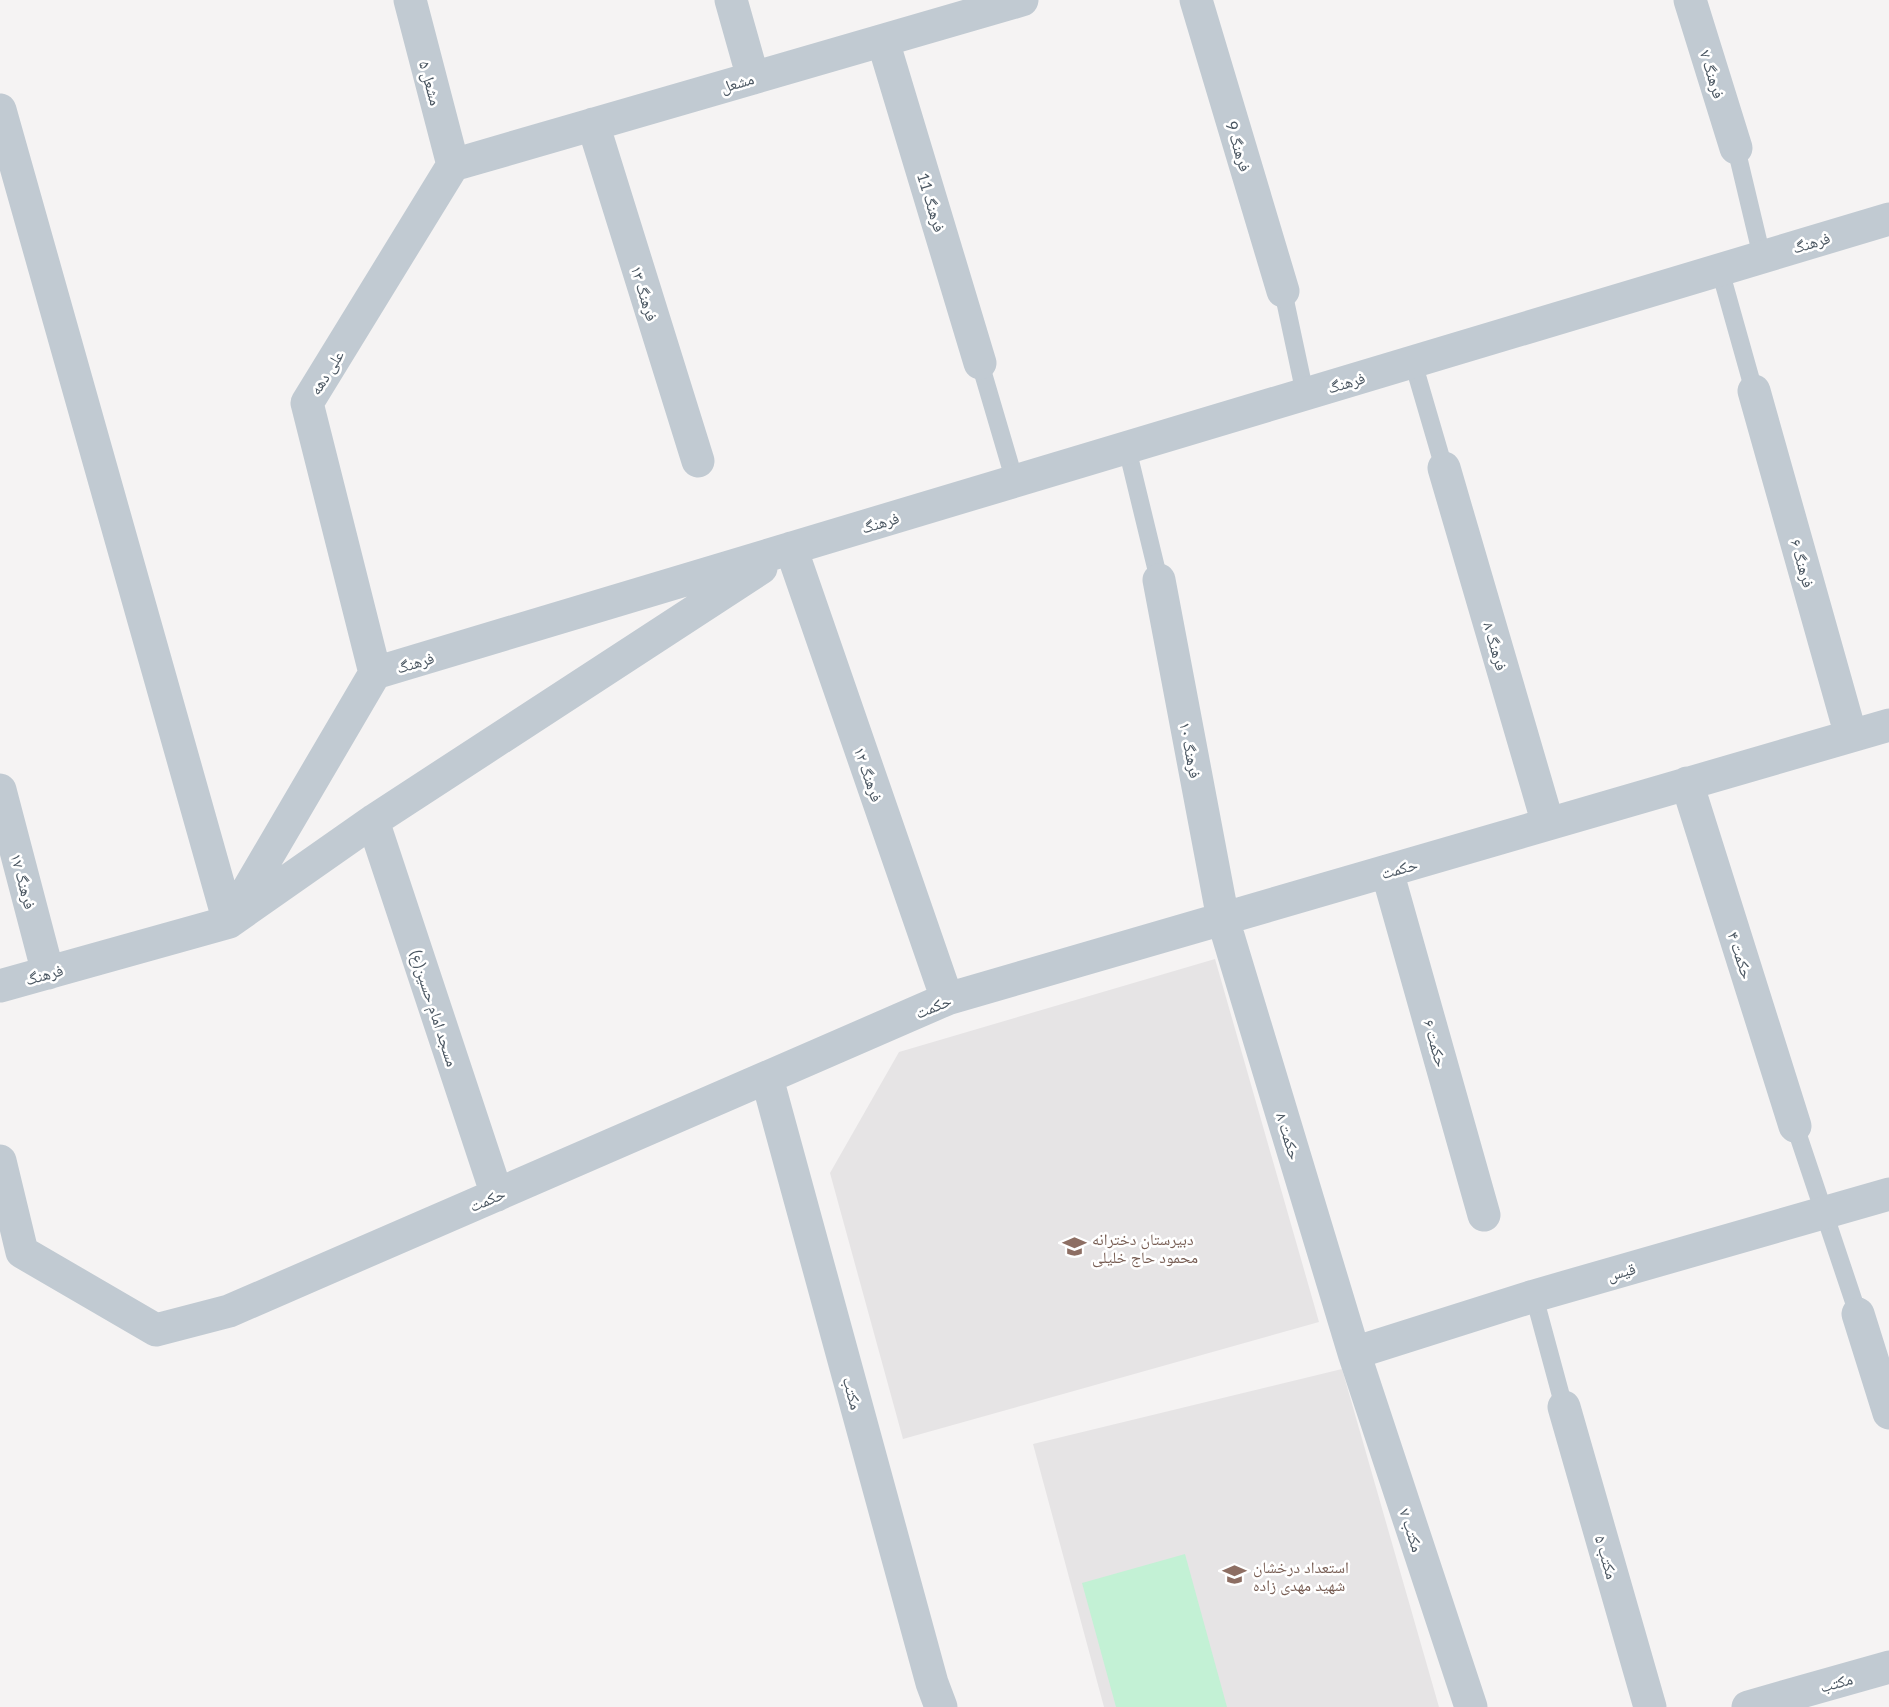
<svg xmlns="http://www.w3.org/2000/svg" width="1889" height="1707" viewBox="0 0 1889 1707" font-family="Lato,'Noto Naskh Arabic',sans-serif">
  <rect width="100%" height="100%" fill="#f5f3f3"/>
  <path fill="#e6e4e5" d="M 1215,959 L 1319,1322 L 903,1439 L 830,1173 L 899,1052 Z
    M 1342,1369 L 1439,1707 L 1104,1707 L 1033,1444 Z"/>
  <path fill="#c3f1d5" d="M 1185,1554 L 1227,1707 L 1116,1707 L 1082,1583 Z"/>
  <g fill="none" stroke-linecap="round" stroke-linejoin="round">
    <path stroke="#c1cad2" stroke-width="18" d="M 1736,148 L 1762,257
      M 1720,270 L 1754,391
      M 1283,291 L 1305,394
      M 1413,362 L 1444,468
      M 980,363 L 1015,482
      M 1127,448 L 1159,580
      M 1795,1126 L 1858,1314
      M 1534,1296 L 1564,1407"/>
    <path stroke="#c1cad2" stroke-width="33" d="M 410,0 L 453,165
      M 731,0 L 753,78
      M 1196,0 L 1283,291
      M 1690,0 L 1736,148
      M 883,41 L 980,363
      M 0,110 L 229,922
      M 593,124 L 698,461
      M 453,165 L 1022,0
      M 1754,391 L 1851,736
      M 1444,468 L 1548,824
      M 791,548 L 947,999
      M 1159,580 L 1223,919 L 1354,1353 L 1471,1707
      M 375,673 L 307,403 L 453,165
      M 1687,783 L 1795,1126
      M 0,790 L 48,973
      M 373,821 L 497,1195
      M 1387,871 L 1484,1215
      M 229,922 L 375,673 L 1889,219
      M 0,986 L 229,922 L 373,821 L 761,568
      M 767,1078 L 932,1683 L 941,1707
      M 0,1161 L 22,1252
      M 22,1252 L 156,1330 L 229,1311 L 947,999 L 1889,725
      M 1858,1314 L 1889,1413
      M 1354,1353 L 1534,1296 L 1889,1194
      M 1564,1407 L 1650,1707
      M 1748,1707 L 1889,1667"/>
  </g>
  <defs>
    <symbol id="school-bare" viewBox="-9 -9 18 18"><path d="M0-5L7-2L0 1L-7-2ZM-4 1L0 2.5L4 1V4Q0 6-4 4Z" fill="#8d6e63" stroke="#fff" stroke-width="2.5" paint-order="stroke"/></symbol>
  </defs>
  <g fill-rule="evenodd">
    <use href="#school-bare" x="1058" y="1230" width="33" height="33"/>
    <use href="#school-bare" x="1218" y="1558" width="33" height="33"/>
  </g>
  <g text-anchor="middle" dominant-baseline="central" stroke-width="5" stroke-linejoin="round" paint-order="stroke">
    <g font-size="16" fill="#4a5661" stroke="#fff">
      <text transform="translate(1713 74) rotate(73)">فرهنگ ۷</text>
      <text transform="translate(737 82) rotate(-16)">مشعل</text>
      <text transform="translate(431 83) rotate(75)">مشعل ۵</text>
      <text transform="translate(1239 146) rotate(73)">فرهنگ 9</text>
      <text transform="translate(932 202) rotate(73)">فرهنگ 11</text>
      <text transform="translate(1811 242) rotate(-17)">فرهنگ</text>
      <text transform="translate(645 293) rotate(73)">فرهنگ ۱۳</text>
      <text transform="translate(326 372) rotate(-58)">علی دهه</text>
      <text transform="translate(1346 382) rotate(-17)">فرهنگ</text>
      <text transform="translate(880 522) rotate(-17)">فرهنگ</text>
      <text transform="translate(1803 563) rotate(74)">فرهنگ ۶</text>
      <text transform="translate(1496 646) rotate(74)">فرهنگ ۸</text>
      <text transform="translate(415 662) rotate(-17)">فرهنگ</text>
      <text transform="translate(1191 750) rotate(79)">فرهنگ ۱۰</text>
      <text transform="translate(869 774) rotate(71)">فرهنگ ۱۲</text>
      <text transform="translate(1399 868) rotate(-16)">حکمت</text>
      <text transform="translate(24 881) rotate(75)">فرهنگ ۱۷</text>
      <text transform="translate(1741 955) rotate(72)">حکمت ۴</text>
      <text transform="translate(44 974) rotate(-16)">فرهنگ</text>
      <text transform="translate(933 1006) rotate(-22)">حکمت</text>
      <text transform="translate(435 1008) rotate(72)">مسجد امام حسین(ع)</text>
      <text transform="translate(1436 1043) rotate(74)">حکمت ۶</text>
      <text transform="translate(1289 1136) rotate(73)">حکمت ۸</text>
      <text transform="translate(487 1199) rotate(-23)">حکمت</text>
      <text transform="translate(1621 1271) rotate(-16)">قیس</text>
      <text transform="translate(853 1393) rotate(75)">مکتب</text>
      <text transform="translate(1412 1530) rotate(72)">مکتب ۷</text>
      <text transform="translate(1607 1557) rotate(74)">مکتب ۵</text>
      <text transform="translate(1836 1682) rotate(-16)">مکتب</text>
    </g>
    <g font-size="16" fill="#785e54" stroke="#fff" text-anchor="start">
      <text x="1092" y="1238">دبيرستان دخترانه<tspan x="1092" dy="18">محمود حاج خلیلی</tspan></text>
      <text x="1253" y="1566">استعداد درخشان<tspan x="1253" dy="18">شهید مهدی زاده</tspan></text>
    </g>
  </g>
</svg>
